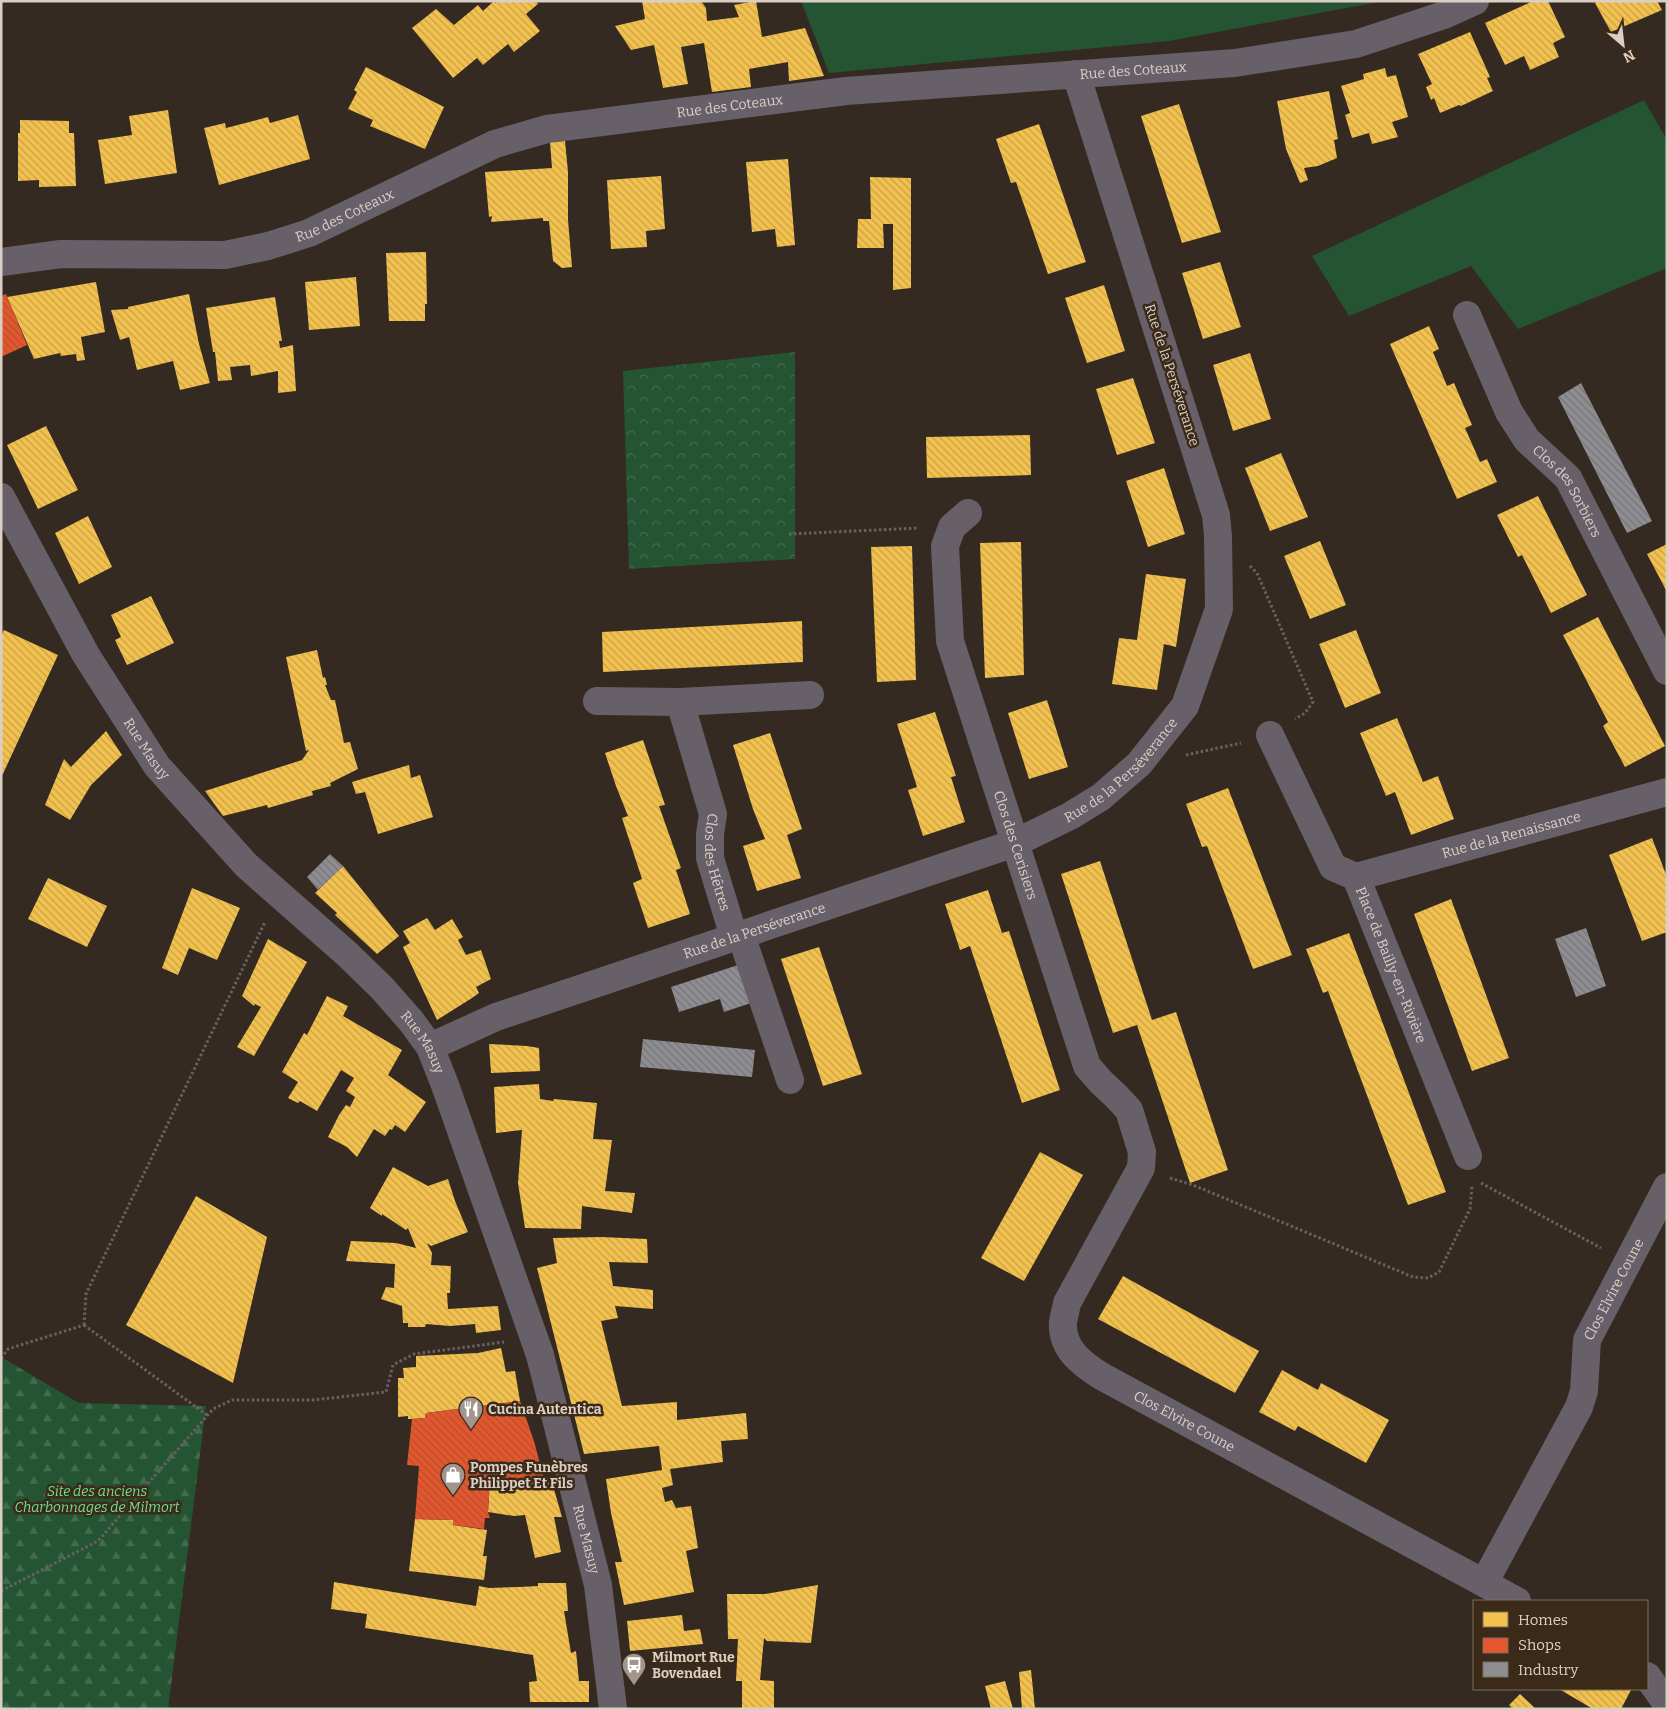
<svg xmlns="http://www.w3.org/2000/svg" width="1668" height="1710" viewBox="0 0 1668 1710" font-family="Bitter,serif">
  <defs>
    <pattern id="forest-firs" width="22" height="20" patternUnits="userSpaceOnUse" patternTransform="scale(1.25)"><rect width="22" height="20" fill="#245432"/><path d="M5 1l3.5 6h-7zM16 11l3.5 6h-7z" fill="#436c4e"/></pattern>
    <pattern id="park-crowns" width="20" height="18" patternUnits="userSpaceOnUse" patternTransform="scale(1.25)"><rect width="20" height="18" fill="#245432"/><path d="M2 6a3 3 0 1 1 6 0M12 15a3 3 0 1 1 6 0" fill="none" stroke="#436c4e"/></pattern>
    <pattern id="homes-back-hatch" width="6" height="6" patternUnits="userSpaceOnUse" patternTransform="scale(1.25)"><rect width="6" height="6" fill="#f2c14e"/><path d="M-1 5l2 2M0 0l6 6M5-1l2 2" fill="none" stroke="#c6a049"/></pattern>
    <pattern id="shops-back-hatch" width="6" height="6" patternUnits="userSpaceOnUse" patternTransform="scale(1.25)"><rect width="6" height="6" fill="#e4572e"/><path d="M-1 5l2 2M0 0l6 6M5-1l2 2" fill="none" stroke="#b35032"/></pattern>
    <pattern id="industry-back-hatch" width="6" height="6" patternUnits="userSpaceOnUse" patternTransform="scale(1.25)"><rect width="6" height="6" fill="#8d8d92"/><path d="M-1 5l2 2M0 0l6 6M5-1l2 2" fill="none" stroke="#767578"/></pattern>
  </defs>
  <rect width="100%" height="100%" fill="#342a21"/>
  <path fill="#245432" d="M 801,1 L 1378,1 L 1378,2 L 1169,41 L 829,73 Z
    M 1644,100 L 1667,140 L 1667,268 L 1518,329 L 1471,266 L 1349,316 L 1312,256 Z"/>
  <path fill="url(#forest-firs)" d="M 1,1357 L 79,1403 L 206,1406 L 168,1709 L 1,1709 Z"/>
  <path fill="url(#park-crowns)" d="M 795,352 L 795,559 L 629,569 L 623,371 Z"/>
  <path fill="url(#homes-back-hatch)" d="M 494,1 L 495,3 L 498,1 L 536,1 L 538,4 L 526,14 L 540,31 L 514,52 L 508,44 L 483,65 L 477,58 L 453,78 L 412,28 L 436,9 L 454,25 L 478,5 L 483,11 Z
    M 642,1 L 701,1 L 706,8 L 707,21 L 739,17 L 734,5 L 756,1 L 762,37 L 805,28 L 824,76 L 789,81 L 788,62 L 749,69 L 751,87 L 712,92 L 704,43 L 681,47 L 688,84 L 663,88 L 654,45 L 631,50 L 615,26 L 645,19 Z
    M 1533,1 L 1548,1 L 1565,37 L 1553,43 L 1559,57 L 1530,70 L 1524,56 L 1505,65 L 1485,23 Z
    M 1598,1 L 1657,1 L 1662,10 L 1611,32 L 1595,3 Z
    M 1470,32 L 1490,77 L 1487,78 L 1493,91 L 1461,106 L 1459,105 L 1440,113 L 1434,98 L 1431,100 L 1426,87 L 1432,84 L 1418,54 Z
    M 366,67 L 444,107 L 425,149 L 370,126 L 373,120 L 348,109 L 357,92 L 354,90 Z
    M 1385,68 L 1387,77 L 1396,75 L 1408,117 L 1392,122 L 1398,137 L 1372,144 L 1369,133 L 1352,138 L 1345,115 L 1350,113 L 1341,86 L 1364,79 L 1363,74 Z
    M 1329,91 L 1338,139 L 1334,140 L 1337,158 L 1318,166 L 1304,168 L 1308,180 L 1300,183 L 1286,149 L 1277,101 Z
    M 1179,104 L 1221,232 L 1182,243 L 1141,116 Z
    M 168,110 L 177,173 L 105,184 L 98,140 L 132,135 L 129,116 Z
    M 298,115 L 310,159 L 219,185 L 204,128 L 225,123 L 226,128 L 268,117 L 270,123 Z
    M 20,120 L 69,121 L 69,133 L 74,133 L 76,186 L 39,187 L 39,180 L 18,181 L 18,133 L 20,133 Z
    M 1039,124 L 1086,262 L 1048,274 L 1016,182 L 1011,183 L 996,139 Z
    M 565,141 L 568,172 L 568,220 L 572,267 L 562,268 L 553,261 L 549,221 L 543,221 L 543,218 L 491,222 L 492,216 L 489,217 L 485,172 L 552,168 L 550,142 Z
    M 788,159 L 795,245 L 777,247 L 775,229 L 752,232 L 746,162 Z
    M 661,176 L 665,229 L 646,231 L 647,247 L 611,249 L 607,180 Z
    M 870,177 L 911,178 L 911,288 L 893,290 L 893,224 L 883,224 L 884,248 L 857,248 L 858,219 L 871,219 Z
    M 426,252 L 427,304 L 425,304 L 425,321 L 389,321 L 386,253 Z
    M 1220,262 L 1241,327 L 1203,339 L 1182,273 Z
    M 356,277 L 360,326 L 309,330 L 305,282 Z
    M 96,282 L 105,332 L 81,337 L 85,360 L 77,361 L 76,354 L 61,356 L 60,353 L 34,359 L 7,297 Z
    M 1104,285 L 1125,351 L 1087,363 L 1065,298 Z
    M 189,294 L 199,344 L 210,383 L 180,390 L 173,361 L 137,370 L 129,337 L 120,340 L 111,310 L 128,309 L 128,307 Z
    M 275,297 L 282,341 L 279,341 L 280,348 L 293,345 L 296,391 L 278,393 L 278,371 L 251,376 L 250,365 L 230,367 L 232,380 L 218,381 L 215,352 L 213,352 L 206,308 Z
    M 1429,326 L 1439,349 L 1433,352 L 1447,386 L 1454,383 L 1472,425 L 1465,428 L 1480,462 L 1487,459 L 1497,482 L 1457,499 L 1390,344 Z
    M 1250,353 L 1271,419 L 1233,431 L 1213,365 Z
    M 1133,378 L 1155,443 L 1117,455 L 1096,389 Z
    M 46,426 L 78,490 L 38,509 L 7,445 Z
    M 1030,435 L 1031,475 L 927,478 L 926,437 Z
    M 1281,453 L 1308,517 L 1270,531 L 1245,468 Z
    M 1164,468 L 1185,534 L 1148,547 L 1126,481 Z
    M 1538,496 L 1587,595 L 1551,613 L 1522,555 L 1518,557 L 1497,515 Z
    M 88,516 L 112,567 L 79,584 L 55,533 Z
    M 1320,541 L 1346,605 L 1310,619 L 1284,556 Z
    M 1021,542 L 1024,675 L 985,678 L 980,543 Z
    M 1667,544 L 1667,592 L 1647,554 Z
    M 912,546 L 916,680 L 877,682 L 871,547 Z
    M 1146,574 L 1186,579 L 1176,647 L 1164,644 L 1157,690 L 1112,684 L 1119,638 L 1137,640 Z
    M 151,596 L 174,643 L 127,665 L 115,640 L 121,637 L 111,615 Z
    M 1598,617 L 1665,746 L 1625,767 L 1603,726 L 1608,722 L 1563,635 Z
    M 802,621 L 803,662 L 603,672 L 602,632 Z
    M 4,630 L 58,655 L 1,778 L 1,704 L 3,700 L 1,699 L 1,636 Z
    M 1356,630 L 1381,693 L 1345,708 L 1319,644 Z
    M 317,650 L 323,678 L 325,677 L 327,685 L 325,685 L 331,700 L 335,700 L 344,743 L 350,742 L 358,769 L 330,783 L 331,786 L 312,791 L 313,795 L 268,808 L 267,805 L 223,816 L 205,791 L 302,760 L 309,750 L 306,751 L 286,657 Z
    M 1047,700 L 1068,767 L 1029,779 L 1008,713 Z
    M 935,712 L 956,776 L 951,777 L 965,822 L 923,836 L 908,790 L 917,787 L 897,724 Z
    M 1397,718 L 1423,782 L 1438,776 L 1454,819 L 1411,835 L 1395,792 L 1386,796 L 1360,733 Z
    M 106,731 L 122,755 L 91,785 L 70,820 L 45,805 L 64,759 L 71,767 Z
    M 770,733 L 802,829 L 787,835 L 801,878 L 757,891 L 743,846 L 765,839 L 753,809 L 733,745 Z
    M 643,740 L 665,805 L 659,806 L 681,868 L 676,870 L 690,914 L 648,928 L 633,883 L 642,879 L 622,818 L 628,816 L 616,786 L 605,753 Z
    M 409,765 L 411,778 L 420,775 L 433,817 L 378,834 L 365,792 L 356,794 L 352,782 Z
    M 1228,788 L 1292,955 L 1253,969 L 1207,846 L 1202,847 L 1186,804 Z
    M 1652,838 L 1667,877 L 1667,932 L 1642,941 L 1609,855 Z
    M 1100,861 L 1152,1020 L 1176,1012 L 1228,1170 L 1190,1183 L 1137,1025 L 1113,1033 L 1061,874 Z
    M 343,866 L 399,936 L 377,954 L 335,915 L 337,913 L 315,893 Z
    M 48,878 L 107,906 L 87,947 L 28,919 Z
    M 192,888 L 240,908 L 217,960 L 189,948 L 178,975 L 162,968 Z
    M 988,890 L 1002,933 L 1009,931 L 1060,1090 L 1022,1103 L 970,946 L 960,950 L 945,904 Z
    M 1451,899 L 1509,1058 L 1472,1071 L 1414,914 Z
    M 427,918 L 435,930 L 452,919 L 463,937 L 458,940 L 466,955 L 481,950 L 491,979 L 476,987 L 479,993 L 472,998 L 437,1020 L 403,947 L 410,943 L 403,931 Z
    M 1349,933 L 1446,1192 L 1408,1205 L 1328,991 L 1323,993 L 1306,949 Z
    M 268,939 L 307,962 L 254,1056 L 237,1047 L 261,1007 L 255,1004 L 254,1006 L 242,996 Z
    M 819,947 L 862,1074 L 823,1086 L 781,959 Z
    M 327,996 L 348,1006 L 343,1016 L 402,1050 L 388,1075 L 426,1102 L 405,1132 L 395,1125 L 392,1130 L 390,1129 L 385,1136 L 374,1129 L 357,1157 L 347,1147 L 328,1137 L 339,1115 L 346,1105 L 350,1107 L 355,1097 L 346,1091 L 354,1078 L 341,1070 L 317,1111 L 300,1101 L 298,1103 L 288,1098 L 298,1082 L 282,1072 L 304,1033 L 307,1035 Z
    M 489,1044 L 527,1046 L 539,1048 L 540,1071 L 491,1073 Z
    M 539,1084 L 540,1099 L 553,1101 L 554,1099 L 597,1103 L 593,1139 L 612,1140 L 605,1191 L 635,1193 L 632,1213 L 582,1206 L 581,1229 L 525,1228 L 518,1183 L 522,1130 L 496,1133 L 494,1087 Z
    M 1040,1152 L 1083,1175 L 1024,1281 L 981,1258 Z
    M 393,1167 L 428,1186 L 448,1179 L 455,1201 L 468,1232 L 431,1246 L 427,1243 L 432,1253 L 431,1265 L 451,1266 L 450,1293 L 447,1293 L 448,1309 L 498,1306 L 501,1330 L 476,1333 L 475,1324 L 450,1326 L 426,1324 L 425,1327 L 408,1327 L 408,1323 L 403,1323 L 402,1306 L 381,1299 L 386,1287 L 394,1288 L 395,1264 L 346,1261 L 351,1241 L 396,1243 L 416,1248 L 408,1228 L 406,1230 L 382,1214 L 382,1216 L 370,1208 Z
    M 196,1196 L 267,1237 L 233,1383 L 126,1325 Z
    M 601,1237 L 647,1239 L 648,1263 L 609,1262 L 613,1286 L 653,1290 L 653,1309 L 615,1306 L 618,1318 L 601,1321 L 622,1406 L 677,1402 L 677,1420 L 746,1413 L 748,1439 L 721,1441 L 723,1462 L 670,1469 L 673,1485 L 662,1488 L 665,1502 L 672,1500 L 676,1508 L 691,1506 L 698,1548 L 686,1551 L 694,1592 L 624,1605 L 615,1562 L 622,1562 L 611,1513 L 606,1479 L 662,1470 L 659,1446 L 584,1454 L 537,1268 L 557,1263 L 553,1238 Z
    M 1123,1276 L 1259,1351 L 1235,1393 L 1098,1319 Z
    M 501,1348 L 506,1372 L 515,1371 L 520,1401 L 426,1413 L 425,1418 L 412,1419 L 408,1419 L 408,1416 L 398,1417 L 398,1378 L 404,1378 L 403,1368 L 416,1367 L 416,1356 L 478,1353 Z
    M 1282,1370 L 1318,1390 L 1321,1383 L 1389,1420 L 1366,1463 L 1298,1426 L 1295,1431 L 1259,1412 Z
    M 490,1478 L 525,1480 L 551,1479 L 562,1517 L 554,1517 L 561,1552 L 535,1558 L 525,1515 L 514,1516 L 488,1512 Z
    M 415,1519 L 453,1520 L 453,1525 L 487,1530 L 483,1556 L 487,1556 L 484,1580 L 409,1571 Z
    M 334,1582 L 476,1606 L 479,1586 L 489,1588 L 519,1587 L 538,1586 L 538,1583 L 566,1583 L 568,1611 L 564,1611 L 571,1653 L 576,1651 L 579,1681 L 589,1681 L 589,1702 L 530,1702 L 529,1682 L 537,1681 L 533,1655 L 365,1628 L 367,1614 L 331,1609 Z
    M 818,1585 L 811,1643 L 767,1641 L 764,1638 L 760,1680 L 774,1681 L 774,1709 L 742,1709 L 742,1681 L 736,1681 L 738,1639 L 728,1639 L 727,1594 L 765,1594 Z
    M 682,1615 L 684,1631 L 700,1629 L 703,1644 L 630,1651 L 627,1621 Z
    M 1031,1670 L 1035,1709 L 1022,1709 L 1019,1672 Z
    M 1005,1681 L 1013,1709 L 991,1709 L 985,1686 Z
    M 1559,1689 L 1629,1689 L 1631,1690 L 1621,1709 L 1593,1709 Z
    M 1520,1694 L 1536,1709 L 1513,1709 L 1509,1705 Z"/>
  <path fill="url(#shops-back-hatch)" d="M 6,294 L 27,345 L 1,357 L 1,296 Z
    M 520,1401 L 534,1441 L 544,1479 L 525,1480 L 490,1478 L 488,1512 L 490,1518 L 485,1518 L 484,1529 L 453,1525 L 453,1520 L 415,1519 L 419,1466 L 407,1465 L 412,1419 L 425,1418 L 426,1413 Z"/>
  <path fill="url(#industry-back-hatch)" d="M 1581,383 L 1652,521 L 1627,533 L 1558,397 Z
    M 330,854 L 343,866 L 318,890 L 307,877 Z
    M 1586,928 L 1606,986 L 1576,997 L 1555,939 Z
    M 738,965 L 751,1003 L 724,1012 L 720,999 L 679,1012 L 671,987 Z
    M 643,1039 L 755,1050 L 752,1077 L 640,1067 Z"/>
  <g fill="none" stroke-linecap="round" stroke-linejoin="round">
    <path stroke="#686064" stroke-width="3" stroke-dasharray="2.5 2.5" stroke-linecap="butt" d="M 789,534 L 919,528
      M 1250,566 L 1257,573 L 1313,702 L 1305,713 L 1295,719
      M 1186,755 L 1241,743
      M 1170,1178 L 1193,1185 L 1413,1277 L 1428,1278 L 1439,1272 L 1470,1209 L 1472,1186
      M 1481,1183 L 1601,1248
      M 84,1325 L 86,1294 L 265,922
      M 84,1325 L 207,1415
      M 1,1358 L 8,1349 L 84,1325
      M 1,1591 L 98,1541 L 213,1409 L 232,1400 L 313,1400 L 386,1392 L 393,1365 L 414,1354 L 504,1342"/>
    <g stroke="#686069" stroke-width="28">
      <path id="s1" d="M 1,262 L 61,254 L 225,255 L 268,246 L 309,233 L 495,144 L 547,129 L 846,91 L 1235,63 L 1356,44 L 1444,15 L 1475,1"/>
      <path id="s2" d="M 1467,315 L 1509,412 L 1527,440 L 1568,478 L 1667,671"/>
      <path id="s3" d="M 1,497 L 86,655 L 157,766 L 246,865 L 347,954 L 382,988 L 411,1021 L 430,1047 L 445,1085 L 540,1355 L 598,1585 L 613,1709"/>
      <path id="s4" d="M 968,513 L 952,527 L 945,546 L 950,641 L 1087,1066 L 1101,1082 L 1117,1097 L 1129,1110 L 1142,1152 L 1141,1168 L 1067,1303 C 1066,1309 1064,1316 1063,1322 C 1061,1349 1083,1365 1103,1377 L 1517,1601"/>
      <path d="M 597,701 L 680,702 L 810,695"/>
      <path id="s5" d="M 680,702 L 713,814 L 710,834 L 710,858 L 734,937"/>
      <path id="s6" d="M 1270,735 L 1333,867 L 1356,877 L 1468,1156"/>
      <path id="s7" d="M 1356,877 L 1667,792"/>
      <path d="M 741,935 L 790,1080"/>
      <path id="s8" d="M 430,1047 L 496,1017 L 1015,843 L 1070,816 L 1101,797 L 1139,764 L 1185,706 L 1219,609 L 1218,536 L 1216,515 L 1076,74"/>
      <path id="s9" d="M 1484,1583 L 1579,1407 L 1584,1391 L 1587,1340 L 1667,1187"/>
      <path d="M 1647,1676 L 1667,1704"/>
    </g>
  </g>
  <defs>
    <symbol id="restaurant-pin" viewBox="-11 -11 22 30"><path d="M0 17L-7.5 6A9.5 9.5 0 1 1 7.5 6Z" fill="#a1958c" stroke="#3c2a19"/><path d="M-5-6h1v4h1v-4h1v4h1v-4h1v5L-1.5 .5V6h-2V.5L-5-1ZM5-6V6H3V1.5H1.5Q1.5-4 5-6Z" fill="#fff"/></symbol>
    <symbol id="shop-pin" viewBox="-11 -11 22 30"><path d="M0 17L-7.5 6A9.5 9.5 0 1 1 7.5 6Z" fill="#a1958c" stroke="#3c2a19"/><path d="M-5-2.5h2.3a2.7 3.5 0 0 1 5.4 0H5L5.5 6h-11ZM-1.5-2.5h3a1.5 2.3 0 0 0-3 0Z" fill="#fff"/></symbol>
    <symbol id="bus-pin" viewBox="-11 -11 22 30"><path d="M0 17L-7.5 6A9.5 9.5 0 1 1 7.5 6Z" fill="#a1958c" stroke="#3c2a19"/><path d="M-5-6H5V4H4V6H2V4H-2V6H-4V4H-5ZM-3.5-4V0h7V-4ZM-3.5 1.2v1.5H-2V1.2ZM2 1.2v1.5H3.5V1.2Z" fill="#fff"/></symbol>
  </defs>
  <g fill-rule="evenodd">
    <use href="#restaurant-pin" x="457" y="1395" width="28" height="38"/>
    <use href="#shop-pin" x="439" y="1461" width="28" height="38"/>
    <use href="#bus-pin" x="620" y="1651" width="28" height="38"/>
  </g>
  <g text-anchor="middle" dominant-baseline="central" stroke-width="5" stroke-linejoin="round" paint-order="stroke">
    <g font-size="14" fill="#dbcfc5" stroke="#3c2a19">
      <text stroke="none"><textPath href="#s1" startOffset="1161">Rue des Coteaux</textPath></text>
      <text stroke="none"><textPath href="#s1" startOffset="756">Rue des Coteaux</textPath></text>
      <text stroke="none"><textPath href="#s1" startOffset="351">Rue des Coteaux</textPath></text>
      <text transform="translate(1172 375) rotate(72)">Rue de la Perséverance</text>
      <text stroke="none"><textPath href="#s2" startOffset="205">Clos des Sorbiers</textPath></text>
      <text stroke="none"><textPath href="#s3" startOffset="291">Rue Masuy</textPath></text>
      <text stroke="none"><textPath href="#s8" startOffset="750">Rue de la Perséverance</textPath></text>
      <text stroke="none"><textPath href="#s7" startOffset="161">Rue de la Renaissance</textPath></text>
      <text stroke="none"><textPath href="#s4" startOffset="351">Clos des Cerisiers</textPath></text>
      <text stroke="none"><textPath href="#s5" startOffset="166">Clos des Hêtres</textPath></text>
      <text stroke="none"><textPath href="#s8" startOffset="345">Rue de la Perséverance</textPath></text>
      <text stroke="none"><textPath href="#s6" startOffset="266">Place de Bailly-en-Rivière</textPath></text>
      <text stroke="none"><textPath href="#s3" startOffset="696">Rue Masuy</textPath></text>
      <text stroke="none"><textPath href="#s9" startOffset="325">Clos Elvire Coune</textPath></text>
      <text stroke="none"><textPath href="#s4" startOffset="1042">Clos Elvire Coune</textPath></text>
      <text stroke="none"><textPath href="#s3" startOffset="1221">Rue Masuy</textPath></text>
    </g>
    <g font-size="14" font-weight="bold" fill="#dbcfc5" stroke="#3c2a19" text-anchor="start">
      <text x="488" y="1409">Cucina Autentica</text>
      <text x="470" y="1467">Pompes Funèbres<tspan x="470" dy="16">Philippet Et Fils</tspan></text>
      <text x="652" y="1657">Milmort Rue<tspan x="652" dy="16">Bovendael</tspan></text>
    </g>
    <g font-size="14" font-style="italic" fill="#6ede92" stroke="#3c2a19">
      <text x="97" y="1491">Site des anciens<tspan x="97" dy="16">Charbonnages de Milmort</tspan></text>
    </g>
  </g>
  <rect width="1668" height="1710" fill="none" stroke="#dbcfc5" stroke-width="5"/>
  <rect x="1473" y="1600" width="175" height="90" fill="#3c2a19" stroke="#7c6c5e"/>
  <rect x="1483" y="1612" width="25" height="15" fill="#f2c14e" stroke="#7c6c5e"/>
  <text x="1518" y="1625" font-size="15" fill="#dbcfc5">Homes</text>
  <rect x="1483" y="1638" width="25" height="15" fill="#e4572e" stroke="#7c6c5e"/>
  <text x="1518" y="1650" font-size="15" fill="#dbcfc5">Shops</text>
  <rect x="1483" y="1662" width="25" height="15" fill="#8d8d92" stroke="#7c6c5e"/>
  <text x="1518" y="1675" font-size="15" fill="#dbcfc5">Industry</text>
  <g transform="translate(1623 45) rotate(152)" stroke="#3c2a19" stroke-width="4" paint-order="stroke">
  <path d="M0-4L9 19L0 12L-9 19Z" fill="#dbcfc5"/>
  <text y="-8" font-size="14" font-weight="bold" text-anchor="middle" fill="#dbcfc5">N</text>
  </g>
</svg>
